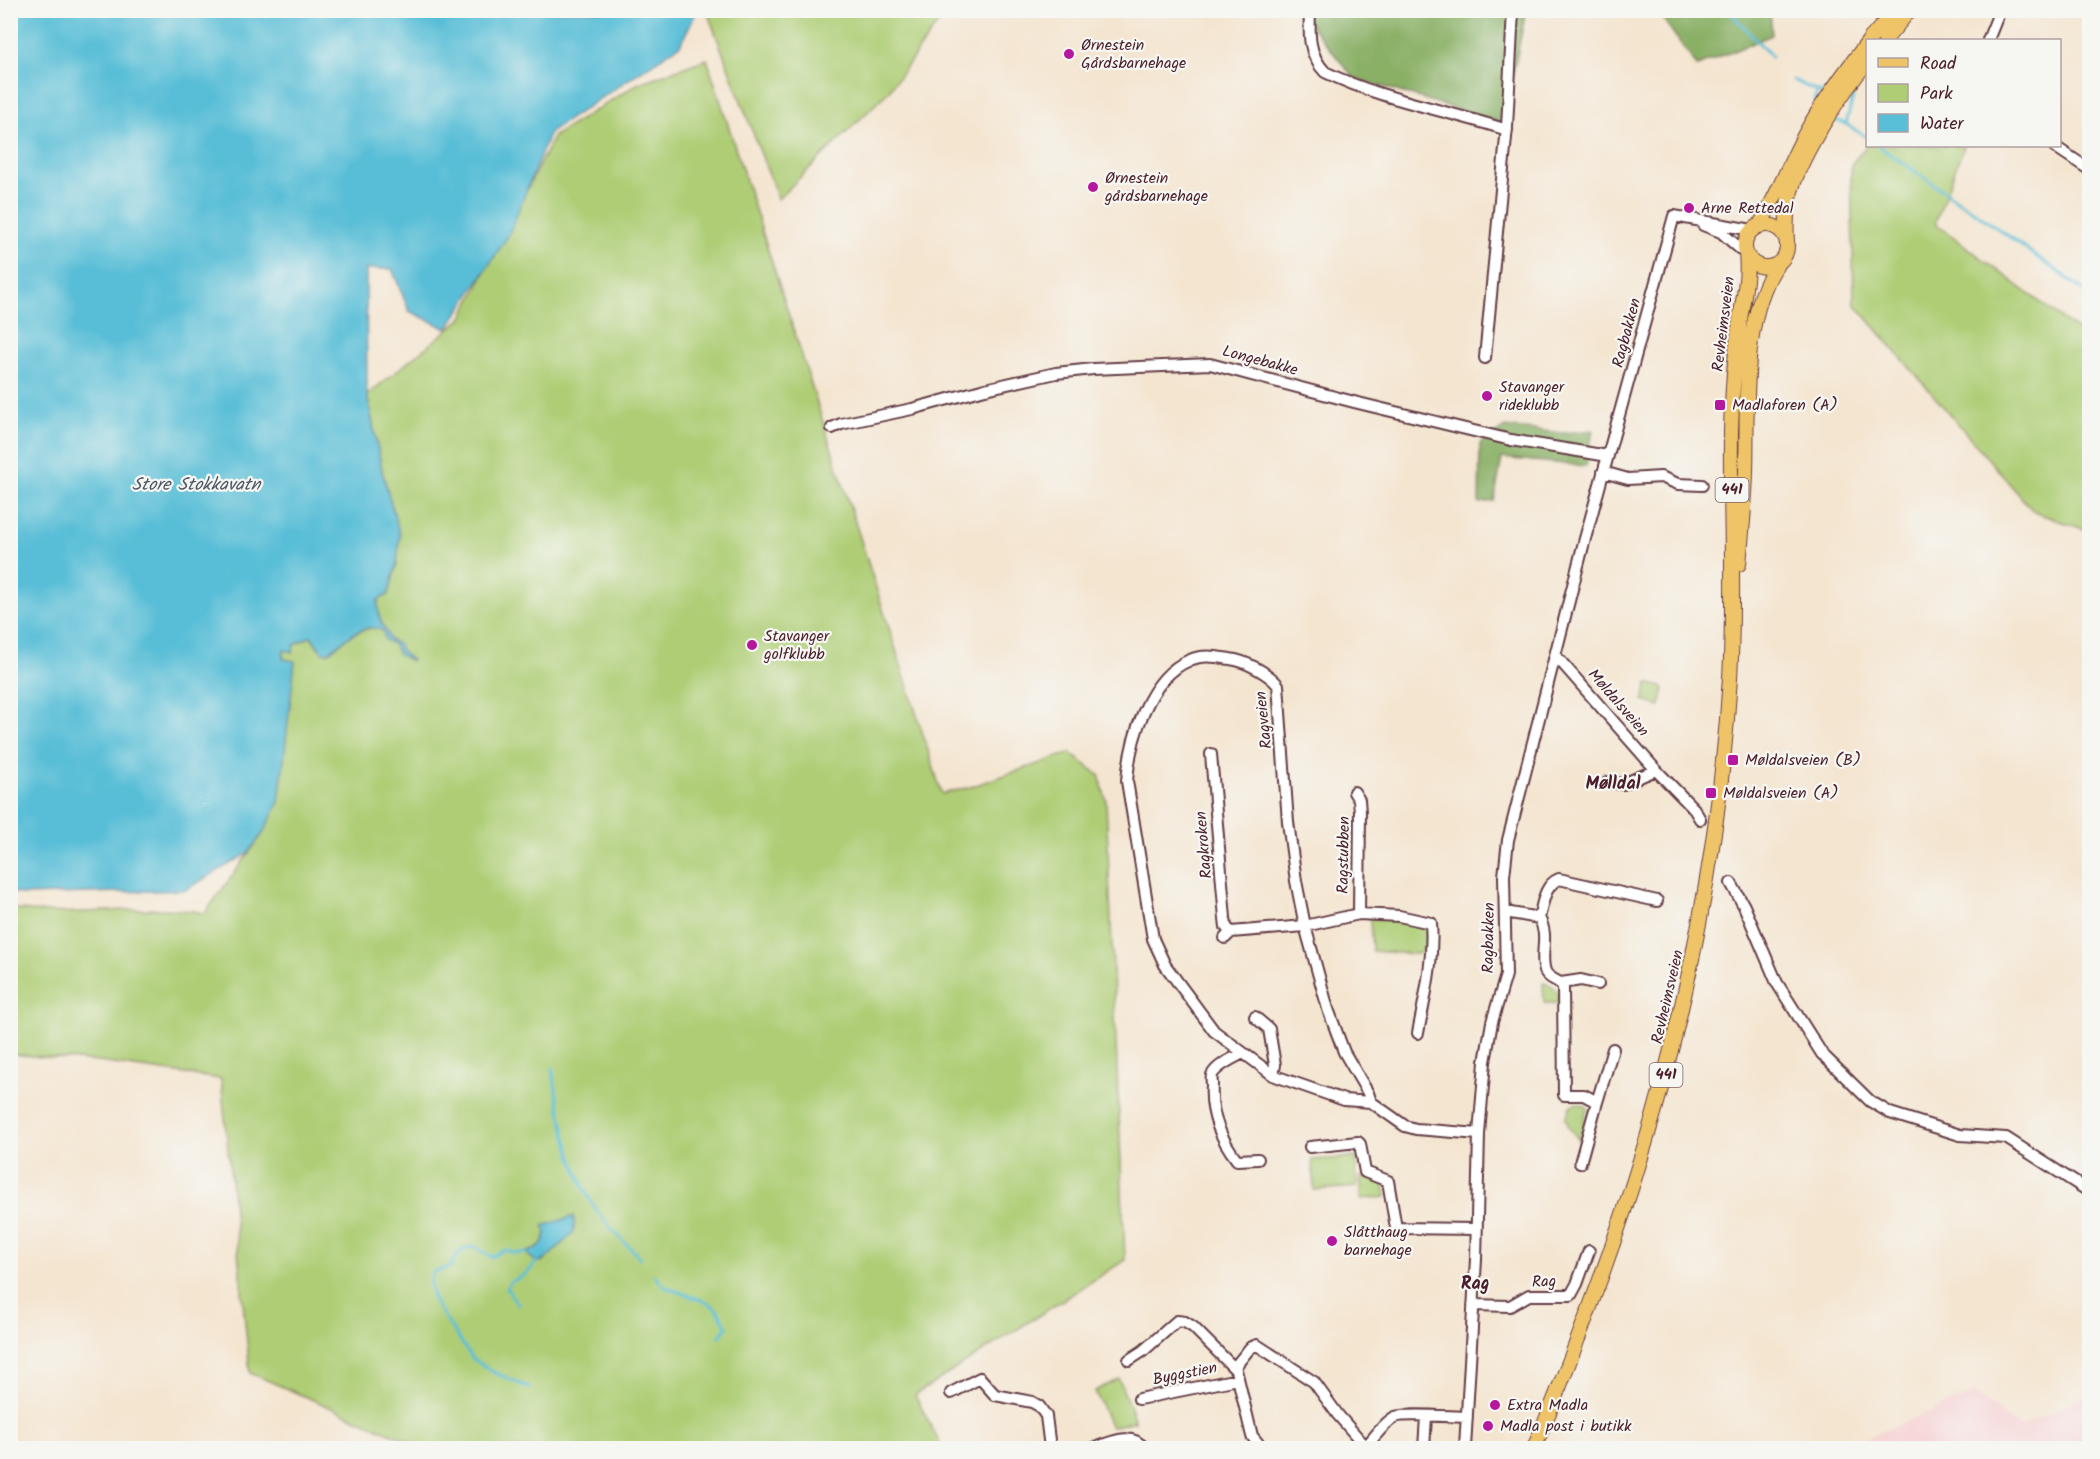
<svg xmlns="http://www.w3.org/2000/svg" width="2100" height="1459" viewBox="0 0 2100 1459" font-family="Kalam,sans-serif">
  <rect width="100%" height="100%" fill="#f6f6f2"/>
  <filter id="ink" filterUnits="userSpaceOnUse"><feTurbulence type="fractalNoise" baseFrequency=".0167" numOctaves="2"/><feDisplacementMap in="SourceGraphic" scale="12" xChannelSelector="R" yChannelSelector="G"/><feConvolveMatrix kernelMatrix="1 2 1 2 8 2 1 2 1" color-interpolation-filters="sRGB"/></filter>
  <filter id="wash" filterUnits="userSpaceOnUse"><feTurbulence type="fractalNoise" baseFrequency=".008" numOctaves="4" result="noise"/><feDisplacementMap in="SourceGraphic" scale="24" xChannelSelector="R" yChannelSelector="G"/><feGaussianBlur stdDeviation="1.35" result="paint"/><feColorMatrix in="noise" values="0 0 0 0 0 0 0 0 0 0 0 0 0 0 0 0 0 1.4 0 .05"/><feComposite in="paint" operator="in"/></filter>
  <g filter="url(#wash)">
    <rect width="100%" height="100%" fill="#f4e5d0"/>
    <path fill="#f7cfd2" d="M 1974,1393 L 2020,1427 L 2089,1394 L 2089,1448 L 1843,1448 Z"/>
    <path fill="#aecd75" stroke="#7c7650" stroke-width="1.5" d="M 707,11 L 707,10 L 947,11 L 888,92 L 778,199 Z
      M 707,59 L 942,794 L 970,787 L 1070,753 L 1099,775 L 1106,800 L 1125,1260 L 915,1395 L 942,1448 L 425,1448 L 250,1373 L 221,1079 L 99,1062 L 11,1054 L 10,908 C 75,921 141,901 205,913 L 262,835 L 294,661 L 283,659 L 284,650 L 311,636 L 318,647 L 328,653 L 352,634 L 372,627 L 378,619 L 378,600 L 388,595 L 397,563 L 394,513 L 383,475 L 367,395 L 461,319 L 554,136 L 639,83 Z
      M 1867,145 L 1964,146 L 1935,223 L 2089,339 L 2089,531 L 2034,512 L 1854,303 L 1851,165 Z
      M 1648,683 L 1664,688 L 1660,706 L 1643,701 Z
      M 1370,918 L 1423,922 C 1428,931 1428,951 1417,954 L 1372,951 Z
      M 1543,983 L 1552,986 L 1559,994 L 1559,1003 L 1544,1003 Z
      M 1576,1103 L 1586,1106 L 1587,1110 L 1579,1140 L 1568,1126 L 1568,1121 L 1566,1120 L 1566,1115 L 1568,1114 L 1570,1106 Z
      M 1356,1157 L 1357,1187 L 1314,1190 L 1312,1160 Z
      M 1361,1176 L 1384,1184 L 1386,1197 L 1361,1199 Z
      M 1119,1379 L 1135,1421 L 1111,1427 L 1095,1391 Z"/>
    <path fill="#8ab066" stroke="#6a6848" stroke-width="1.5" d="M 1299,11 L 1526,11 L 1503,123 L 1354,78 Z
      M 1657,11 L 1770,11 L 1772,35 L 1697,66 Z
      M 1505,427 L 1563,433 L 1593,430 L 1586,466 L 1502,458 L 1494,501 L 1479,503 L 1480,444 Z"/>
    <path fill="#59bed7" stroke="#526e81" stroke-width="1.5" d="M 11,10 L 697,11 L 680,45 L 550,132 L 508,236 L 447,329 L 409,311 L 392,269 L 366,269 L 367,395 L 383,475 L 400,535 L 397,563 L 388,595 L 378,600 C 378,622 382,622 390,640 L 398,644 L 402,652 L 412,660 L 411,661 L 398,654 L 394,645 L 385,640 L 383,631 C 363,619 343,643 327,653 L 322,652 L 311,636 L 294,645 L 293,652 L 284,650 L 283,659 L 295,661 L 279,802 L 262,835 L 247,854 L 185,890 L 25,895 L 11,892 Z
      M 574,1216 L 574,1232 L 544,1261 L 536,1262 L 526,1253 C 539,1248 543,1246 546,1232 L 543,1226 Z"/>
    <g fill="none" stroke-linecap="round" stroke-linejoin="round">
      <path stroke="#59bed7" stroke-width="3" d="M 1728,10 L 1772,57
        M 1793,80 L 1818,92 L 1825,93
        M 1846,96 L 1853,97 L 1846,124
        M 1816,104 L 1815,97 L 1818,92
        M 1832,119 L 1846,124 L 1868,138
        M 1878,146 L 1979,215 L 2090,295
        M 552,1068 C 560,1115 571,1175 599,1214 C 611,1230 627,1244 640,1258
        M 526,1253 L 514,1253 L 505,1250 L 491,1257 L 474,1246 C 462,1250 454,1253 451,1267 L 433,1272 L 430,1285 L 434,1302 L 472,1358 L 493,1372 L 530,1388
        M 654,1275 L 665,1287 L 704,1301 L 713,1306 L 718,1311 L 727,1327 L 719,1337
        M 518,1305 L 507,1289 L 510,1282 C 522,1277 529,1273 536,1262"/>
    </g>
  </g>
  <g filter="url(#ink)">
    <g fill="none" stroke-linecap="round" stroke-linejoin="round">
      <defs>
        <path id="minor" d="M 1310,10 C 1309,34 1308,54 1325,72 C 1382,100 1447,110 1507,130
          M 1988,40 L 2000,10
          M 2054,146 L 2090,170
          M 1703,225 L 1721,232 L 1746,254
          M 1485,358 L 1507,127 L 1513,10
          M 832,428 L 841,424 L 912,409 L 985,389 L 1056,373 L 1093,369 L 1210,364 L 1354,402 L 1511,440 L 1608,456
          M 1603,472 L 1628,479 L 1661,477 L 1678,484 L 1702,485
          M 1556,656 L 1656,770 L 1694,809 L 1700,819
          M 1211,754 L 1225,918 L 1226,927 L 1231,932 L 1225,938
          M 1608,782 L 1623,784 L 1656,770
          M 1354,792 L 1359,800 L 1360,812 L 1359,914 L 1399,916 L 1431,923 C 1434,960 1425,996 1418,1033
          M 1731,883 L 1744,906 L 1777,983 L 1822,1054 L 1870,1101 L 1890,1113 L 1960,1135 L 2006,1138 L 2090,1192
          M 1505,912 L 1539,918 C 1550,937 1539,954 1545,971 C 1548,979 1558,980 1563,986 L 1564,1095 L 1584,1095 L 1597,1102 L 1580,1163
          M 1539,918 C 1543,904 1544,885 1559,879 L 1657,901
          M 1231,932 L 1305,926 L 1359,914
          M 1561,983 L 1581,980 L 1598,984
          M 1255,1017 L 1269,1029 L 1275,1065 L 1273,1075
          M 1243,1053 C 1234,1058 1217,1065 1212,1075 C 1211,1078 1212,1082 1212,1085 C 1210,1112 1220,1138 1237,1160 L 1258,1159
          M 1371,1102 L 1368,1093 L 1344,1052 L 1328,1009 L 1305,926 L 1296,881 L 1288,822 L 1278,685 C 1268,673 1246,661 1230,659 C 1217,657 1203,654 1190,660 C 1148,677 1130,740 1127,781 L 1153,939 L 1165,965 L 1214,1031 L 1273,1075 L 1281,1078 L 1344,1100 L 1371,1102 L 1405,1126 L 1416,1129 L 1479,1134
          M 1597,1102 L 1613,1049
          M 1310,1147 L 1358,1142 L 1360,1144 L 1365,1172 L 1388,1181 L 1396,1228 L 1476,1229
          M 1473,1305 L 1510,1306 L 1529,1295 L 1571,1295 L 1577,1284 L 1589,1251
          M 1129,1360 L 1143,1351 L 1177,1321 L 1185,1322 L 1193,1327 L 1236,1370 L 1252,1436 L 1262,1448
          M 1234,1368 L 1250,1348 L 1257,1345 L 1314,1382 L 1338,1415 L 1366,1447
          M 951,1393 L 980,1378 L 995,1395 L 1032,1402 L 1039,1406 L 1046,1416 L 1050,1448
          M 1139,1399 L 1238,1379
          M 1094,1448 C 1110,1443 1131,1431 1144,1448
          M 1364,1448 C 1374,1439 1382,1424 1395,1417 C 1403,1413 1454,1417 1467,1417
          M 1424,1448 L 1426,1417
          M 1465,1448 L 1476,1259 L 1479,1134 L 1485,1062 L 1492,1022 L 1506,975 L 1504,876 L 1508,840 L 1583,546 L 1674,216 L 1752,230"/>
        <path id="major" d="M 1869,40 L 1896,10
          M 1885,40 L 1910,10
          M1745 246a21 21 0 1 1 42 0a21 21 0 1 1-42 0Z
          M 1759,226 C 1777,196 1789,164 1805,134 C 1823,101 1845,71 1868,42
          M 1787,242 C 1786,224 1786,207 1791,191 C 1804,149 1840,95 1868,61
          M 1739,564 C 1742,533 1745,503 1746,473 C 1748,407 1740,319 1778,263
          M 1534,1448 C 1557,1396 1577,1342 1597,1288 C 1670,1090 1717,889 1730,678 C 1735,596 1730,514 1731,431 C 1732,397 1734,362 1739,327 C 1742,302 1749,279 1746,254"/>
      </defs>
      <use href="#minor" stroke="#643d44" stroke-width="14"/>
      <use href="#major" stroke="#643d44" stroke-width="16"/>
      <use href="#minor" stroke="#fff" stroke-width="10"/>
      <use href="#major" stroke="#efc469" stroke-width="14"/>
    </g>
  </g>
  <g fill="#b5179e" stroke="#f6f6f2" stroke-width="2">
    <circle cx="1069" cy="54" r="6"/>
    <circle cx="1093" cy="187" r="6"/>
    <circle cx="1689" cy="208" r="6"/>
    <circle cx="1487" cy="396" r="6"/>
    <rect x="1714" y="399" width="12" height="12" rx="3"/>
    <circle cx="752" cy="645" r="6"/>
    <rect x="1727" y="754" width="12" height="12" rx="3"/>
    <rect x="1705" y="787" width="12" height="12" rx="3"/>
    <circle cx="1332" cy="1241" r="6"/>
    <circle cx="1495" cy="1405" r="6"/>
    <circle cx="1488" cy="1426" r="6"/>
  </g>
  <g text-anchor="middle" dominant-baseline="central" stroke-width="4.5" stroke-linejoin="round" paint-order="stroke">
    <g fill="#f6f6f2" stroke="#7e6067" stroke-width="1.5">
      <rect x="1715.5" y="478" width="33" height="24" rx="4.5"/>
      <rect x="1649.5" y="1063" width="33" height="24" rx="4.5"/>
    </g>
    <g font-size="15" font-weight="bold" fill="#4a1f2b">
      <text x="1732" y="490">441</text>
      <text x="1666" y="1075">441</text>
    </g>
    <g font-size="16" fill="#4a1f2b" stroke="#f6f6f2" text-anchor="start">
      <text x="1081" y="45">Ørnestein<tspan x="1081" dy="18">Gårdsbarnehage</tspan></text>
      <text x="1105" y="178">Ørnestein<tspan x="1105" dy="18">gårdsbarnehage</tspan></text>
      <text x="1701" y="208">Arne Rettedal</text>
      <text x="1499" y="387">Stavanger<tspan x="1499" dy="18">rideklubb</tspan></text>
      <text x="1732" y="405">Madlaforen (A)</text>
      <text x="764" y="636">Stavanger<tspan x="764" dy="18">golfklubb</tspan></text>
      <text x="1745" y="760">Møldalsveien (B)</text>
      <text x="1723" y="793">Møldalsveien (A)</text>
      <text x="1344" y="1232">Slåtthaug<tspan x="1344" dy="18">barnehage</tspan></text>
      <text x="1507" y="1405">Extra Madla</text>
      <text x="1500" y="1426">Madla post i butikk</text>
    </g>
    <g font-size="16" fill="#4a1f2b" stroke="#f6f6f2">
      <text transform="translate(1724 324) rotate(-83)">Revheimsveien</text>
      <text transform="translate(1627 333) rotate(-75)">Ragbakken</text>
      <text transform="translate(1260 361) rotate(15)">Longebakke</text>
      <text transform="translate(1618 703) rotate(49)">Møldalsveien</text>
      <text transform="translate(1264 720) rotate(-96)">Ragveien</text>
      <text transform="translate(1204 845) rotate(-95)">Ragkroken</text>
      <text transform="translate(1344 855) rotate(-89)">Ragstubben</text>
      <text transform="translate(1489 938) rotate(-89)">Ragbakken</text>
      <text transform="translate(1668 997) rotate(-77)">Revheimsveien</text>
      <text transform="translate(1544 1282) rotate(-2)">Rag</text>
      <text transform="translate(1185 1374) rotate(-11)">Byggstien</text>
    </g>
    <g font-size="18" font-style="italic" fill="#4f5767" stroke="#f6f6f2">
      <text x="196" y="485">Store Stokkavatn</text>
    </g>
    <g font-size="18" font-weight="bold" fill="#4a1f2b" stroke="#f6f6f2">
      <text x="1613" y="784">Mølldal</text>
      <text x="1475" y="1284">Rag</text>
    </g>
  </g>
  <rect width="2100" height="1459" fill="none" stroke="#f6f6f2" stroke-width="36"/>
  <rect x="1866" y="39" width="195" height="108" fill="#f6f6f2" stroke="#b1a0a2" stroke-width="1.5"/>
  <rect x="1878" y="58" width="30" height="9" fill="#efc469" stroke="#b1a0a2" stroke-width="1.5"/>
  <text x="1920" y="69" font-size="18" fill="#4a1f2b">Road</text>
  <rect x="1878" y="84" width="30" height="18" fill="#aecd75" stroke="#b1a0a2" stroke-width="1.5"/>
  <text x="1920" y="99" font-size="18" fill="#4a1f2b">Park</text>
  <rect x="1878" y="114" width="30" height="18" fill="#59bed7" stroke="#b1a0a2" stroke-width="1.5"/>
  <text x="1920" y="129" font-size="18" fill="#4a1f2b">Water</text>
</svg>
